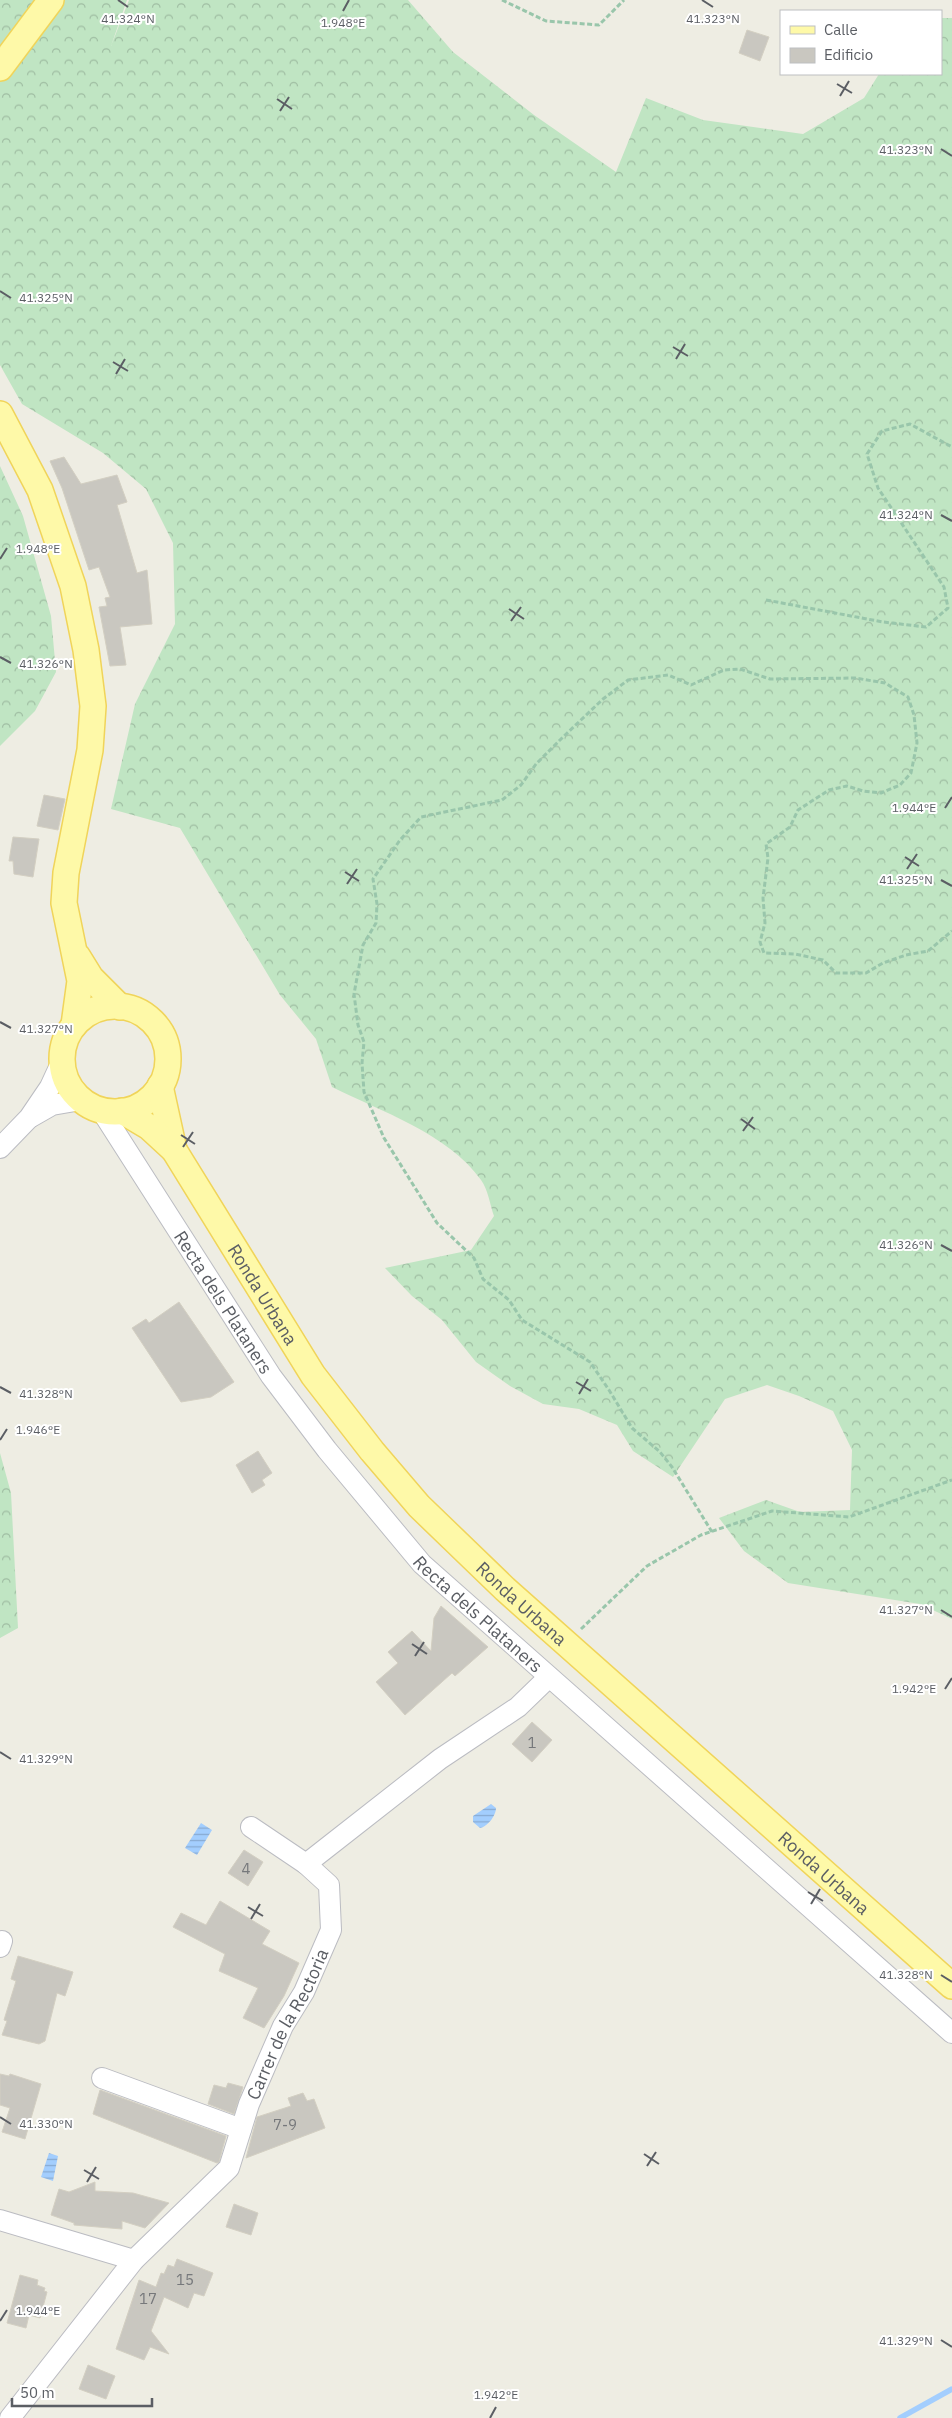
<svg xmlns="http://www.w3.org/2000/svg" width="952" height="2418" viewBox="0 0 952 2418" font-family="'IBM Plex Sans',sans-serif">
  <defs>
    <pattern id="forest-crowns" width="20" height="18" patternUnits="userSpaceOnUse" patternTransform="scale(1.25)"><rect width="20" height="18" fill="#c0e5c3"/><path d="M2 6a3 3 0 1 1 6 0M12 15a3 3 0 1 1 6 0" fill="none" stroke="#9fbda2"/></pattern>
    <pattern id="water-rules" width="6" height="5" patternUnits="userSpaceOnUse" patternTransform="scale(1.25)"><rect width="6" height="5" fill="#a3cefe"/><path d="M0 2.5h6" fill="none" stroke="#88aad1"/></pattern>
  </defs>
  <rect width="100%" height="100%" fill="#eeede3"/>
  <path fill="url(#forest-crowns)" d="M 0,0 L 127,0 L 111,46 L 129,0 L 408,0 L 453,52 L 534,115 L 616,172 L 646,98 L 703,120 L 803,134 L 864,98 L 879,74 L 941,74 L 941,18 L 952,18 L 952,1619 L 920,1604 L 788,1583 L 744,1551 L 719,1518 L 766,1500 L 800,1512 L 850,1510 L 852,1450 L 833,1411 L 799,1396 L 767,1385 L 725,1399 L 673,1477 L 633,1451 L 617,1425 L 579,1409 L 543,1404 L 510,1386 L 476,1362 L 442,1320 L 412,1296 L 385,1268 L 471,1250 L 494,1216 C 490,1205 488,1189 481,1180 C 449,1134 380,1111 332,1087 L 316,1039 L 280,995 L 180,828 L 111,809 L 135,704 L 175,624 L 173,543 L 146,489 L 103,453 L 22,404 L 0,365 Z
    M 0,466 L 23,516 L 51,616 L 56,672 L 35,711 L 0,746 Z
    M 0,1453 L 11,1493 L 18,1628 L 0,1638 Z"/>
  <path fill="url(#water-rules)" d="M 491,1804 L 496,1808 C 496,1816 487,1827 480,1828 L 473,1822 L 473,1816 Z
    M 201,1823 L 212,1830 L 197,1855 L 185,1848 Z
    M 49,2153 L 58,2156 L 53,2181 L 41,2177 Z"/>
  <g fill="none" stroke-linecap="round" stroke-linejoin="round">
    <path stroke="#a3cefe" stroke-width="5.5" d="M 900,2418 L 952,2389"/>
  </g>
  <path fill="#c9c7c0" stroke="#d3cfc2" d="M 747,30 L 769,37 L 760,61 L 739,53 Z
    M 64,457 L 81,484 L 117,475 L 127,502 L 117,505 L 137,573 L 147,570 L 152,624 L 120,627 L 126,665 L 110,666 L 99,607 L 107,606 L 105,598 L 110,597 L 99,567 L 89,570 L 62,488 L 50,461 Z
    M 44,795 L 65,799 L 58,830 L 37,826 Z
    M 13,837 L 39,839 L 33,877 L 14,874 L 13,861 L 9,861 Z
    M 179,1302 L 234,1382 L 211,1397 L 181,1402 L 132,1328 L 146,1319 L 149,1323 Z
    M 258,1451 L 272,1473 L 262,1480 L 265,1485 L 252,1493 L 236,1465 Z
    M 441,1606 L 488,1647 L 455,1676 L 452,1673 L 405,1715 L 376,1682 L 398,1663 L 388,1652 L 412,1631 L 431,1651 L 434,1618 Z
    M 532,1722 L 552,1740 L 532,1762 L 512,1744 Z
    M 244,1850 L 263,1862 L 248,1886 L 228,1873 Z
    M 220,1901 L 270,1931 L 262,1944 L 299,1963 L 284,1996 L 264,2028 L 243,2018 L 258,1988 L 219,1971 L 225,1954 L 173,1927 L 181,1913 L 206,1925 Z
    M 18,1956 L 73,1972 L 65,1996 L 57,1993 L 45,2041 L 39,2044 L 2,2035 L 7,2021 L 4,2020 L 16,1981 L 11,1979 Z
    M 0,2074 L 9,2076 L 10,2074 L 41,2084 L 25,2139 L 2,2132 L 10,2108 L 0,2105 Z
    M 228,2083 L 243,2087 L 234,2114 L 208,2104 L 214,2085 L 226,2088 Z
    M 100,2090 L 226,2136 L 219,2162 L 217,2163 L 93,2114 Z
    M 303,2093 L 307,2101 L 314,2099 L 325,2128 L 246,2158 L 257,2117 L 291,2106 L 288,2098 Z
    M 95,2182 L 95,2191 L 133,2193 L 169,2203 L 145,2228 L 122,2221 L 122,2229 L 74,2225 L 74,2223 L 51,2215 L 59,2189 L 69,2192 Z
    M 234,2204 L 258,2213 L 251,2235 L 226,2227 Z
    M 177,2259 L 213,2273 L 204,2296 L 194,2293 L 188,2308 L 164,2297 L 151,2331 L 169,2354 L 150,2347 L 144,2360 L 116,2349 L 139,2280 L 156,2287 L 161,2273 L 164,2274 L 168,2265 L 174,2267 Z
    M 20,2275 L 38,2280 L 37,2285 L 45,2288 L 44,2291 L 47,2292 L 40,2318 L 29,2315 L 26,2328 L 7,2323 Z
    M 88,2365 L 115,2376 L 106,2399 L 79,2389 Z"/>
  <g fill="none" stroke-linecap="round" stroke-linejoin="round">
    <defs>
      <g id="minor">
        <path id="s1" d="M 101,1110 L 271,1376 L 327,1450 L 422,1564 L 952,2033"/>
        <path d="M 31,1117 L 52,1105 L 81,1100"/>
        <path d="M 0,1148 L 29,1118 L 50,1087 L 62,1061"/>
        <path d="M 251,1827 L 306,1864"/>
        <path d="M 0,1947 L 2,1941"/>
        <path d="M 102,2078 L 241,2129"/>
        <path d="M 0,2220 L 134,2260"/>
        <path id="s2" d="M 10,2418 L 134,2260 L 229,2168 L 249,2104 L 283,2026 L 304,1992 L 331,1930 L 329,1885 L 306,1864 L 440,1759 L 518,1707 L 549,1677"/>
      </g>
      <g id="major">
        <path d="M 0,68 L 51,0"/>
        <path d="M 0,414 L 40,490 L 73,586 L 86,650 L 93,706 L 90,750 L 66,873 L 64,903 L 80,981 L 74,1025"/>
        <path d="M 78,957 L 91,978 L 120,1007"/>
        <circle cx="115" cy="1059" r="53"/>
        <path d="M 160,1086 L 174,1150"/>
        <path id="s3" d="M 122,1111 L 149,1127 L 174,1150 L 313,1375 L 372,1451 L 419,1506 L 505,1589 L 952,1986"/>
      </g>
    </defs>
    <use href="#minor" stroke="#bbbcc2" stroke-width="22"/>
    <use href="#major" stroke="#f0d45a" stroke-width="28"/>
    <path stroke="#99c6ab" stroke-width="3" stroke-dasharray="5 2.5" stroke-linecap="butt" d="M 502,0 L 546,21 L 599,25 L 624,0
      M 766,600 L 883,622 L 926,627 L 948,608 L 944,587 L 878,488 L 867,454 L 882,431 L 910,424 L 952,447
      M 712,1532 L 672,1467 L 660,1452 L 632,1428 L 609,1390 L 590,1362 L 522,1320 L 509,1300 L 483,1279 L 474,1258 L 437,1223 L 384,1138 L 364,1092 L 362,1063 L 364,1042 L 358,1025 L 354,994 L 363,945 L 376,923 L 377,904 L 373,879 L 400,840 L 421,817 L 502,800 L 521,785 L 536,764 L 563,737 L 603,699 L 628,680 L 668,675 L 691,685 L 724,670 L 740,669 L 770,679 L 855,678 L 885,683 L 908,697 L 914,715 L 917,743 L 911,773 L 900,785 L 881,793 L 863,791 L 847,786 L 829,790 L 798,810 L 790,827 L 766,844 L 768,858 L 763,898 L 765,923 L 760,942 L 764,953 L 795,954 L 823,960 L 836,973 L 866,973 L 883,963 L 906,955 L 928,951 L 952,931
      M 581,1629 L 647,1566 L 701,1535 L 772,1511 L 849,1517 L 952,1480"/>
    <use href="#minor" stroke="#fff" stroke-width="20"/>
    <use href="#major" stroke="#fef9a8" stroke-width="25"/>
  </g>
  <path fill="none" stroke="#5b5e64" stroke-width="2" d="M 118,0 L 128,7M 702,0 L 713,7M 343,11 L 349,0M 837,84 L 852,93M 840,96 L 849,81M 277,99 L 292,109M 280,111 L 289,97M 941,149 L 952,156M 0,291 L 11,298M 673,347 L 688,356M 676,359 L 685,344M 113,362 L 128,371M 116,374 L 125,359M 941,515 L 952,521M 0,559 L 7,548M 509,609 L 524,619M 511,621 L 521,607M 0,657 L 11,663M 945,808 L 952,797M 905,857 L 919,866M 907,869 L 917,854M 345,872 L 359,881M 941,880 L 952,886M 347,884 L 357,869M 0,1022 L 11,1028M 741,1119 L 755,1129M 743,1131 L 753,1117M 181,1135 L 195,1144M 183,1147 L 193,1132M 941,1245 L 952,1251M 576,1382 L 591,1391M 0,1387 L 11,1393M 579,1394 L 588,1379M 0,1440 L 7,1429M 941,1610 L 952,1617M 412,1644 L 427,1654M 415,1656 L 424,1642M 945,1689 L 952,1678M 0,1752 L 11,1759M 808,1892 L 823,1901M 811,1904 L 820,1889M 248,1907 L 263,1916M 251,1919 L 260,1904M 941,1975 L 952,1982M 0,2117 L 11,2124M 644,2154 L 659,2164M 647,2166 L 656,2152M 84,2170 L 99,2179M 87,2182 L 96,2167M 0,2321 L 7,2310M 941,2340 L 952,2347M 490,2418 L 496,2407"/>
  <g text-anchor="middle" dominant-baseline="central" stroke-width="4" stroke-linejoin="round" paint-order="stroke">
    <g font-size="15" fill="#76787b">
      <text x="532" y="1742">1</text>
      <text x="246" y="1868">4</text>
      <text x="285" y="2124">7-9</text>
      <text x="185" y="2279">15</text>
      <text x="148" y="2298">17</text>
    </g>
    <g font-size="18" fill="#5b5e64" stroke="#fff">
      <text stroke="none"><textPath href="#s3" startOffset="235">Ronda Urbana</textPath></text>
      <text stroke="none"><textPath href="#s1" startOffset="228">Recta dels Plataners</textPath></text>
      <text stroke="none"><textPath href="#s3" startOffset="640">Ronda Urbana</textPath></text>
      <text stroke="none"><textPath href="#s1" startOffset="632">Recta dels Plataners</textPath></text>
      <text stroke="none"><textPath href="#s3" startOffset="1045">Ronda Urbana</textPath></text>
      <text stroke="none"><textPath href="#s2" startOffset="489">Carrer de la Rectoria</textPath></text>
    </g>
  </g>
  <g font-size="12" text-anchor="middle" fill="#5b5e64" stroke="#fff" stroke-width="4" stroke-linejoin="round" paint-order="stroke">
    <text x="128" y="23">41.324°N</text>
    <text x="713" y="23">41.323°N</text>
    <text x="343" y="27">1.948°E</text>
    <text x="906" y="154">41.323°N</text>
    <text x="46" y="302">41.325°N</text>
    <text x="906" y="519">41.324°N</text>
    <text x="38" y="553">1.948°E</text>
    <text x="46" y="668">41.326°N</text>
    <text x="914" y="812">1.944°E</text>
    <text x="906" y="884">41.325°N</text>
    <text x="46" y="1033">41.327°N</text>
    <text x="906" y="1249">41.326°N</text>
    <text x="46" y="1398">41.328°N</text>
    <text x="38" y="1434">1.946°E</text>
    <text x="906" y="1614">41.327°N</text>
    <text x="914" y="1693">1.942°E</text>
    <text x="46" y="1763">41.329°N</text>
    <text x="906" y="1979">41.328°N</text>
    <text x="46" y="2128">41.330°N</text>
    <text x="38" y="2315">1.944°E</text>
    <text x="906" y="2345">41.329°N</text>
    <text x="496" y="2399">1.942°E</text>
  </g>
  <rect x="780" y="10" width="162" height="65" fill="#ffffff" stroke="#bdbfc1"/>
  <rect x="790" y="26" width="25" height="8" fill="#fef9a8" stroke="#bdbfc1"/>
  <text x="824" y="35" font-size="15" fill="#5b5e64">Calle</text>
  <rect x="790" y="48" width="25" height="15" fill="#c9c7c0" stroke="#bdbfc1"/>
  <text x="824" y="60" font-size="15" fill="#5b5e64">Edificio</text>
  <path d="M12 2398v8h140v-8" fill="none" stroke="#5b5e64" stroke-width="2.5"/>
  <text x="20" y="2398" font-size="15" fill="#5b5e64" stroke="#ffffff" stroke-width="4" paint-order="stroke">50 m</text>
</svg>
